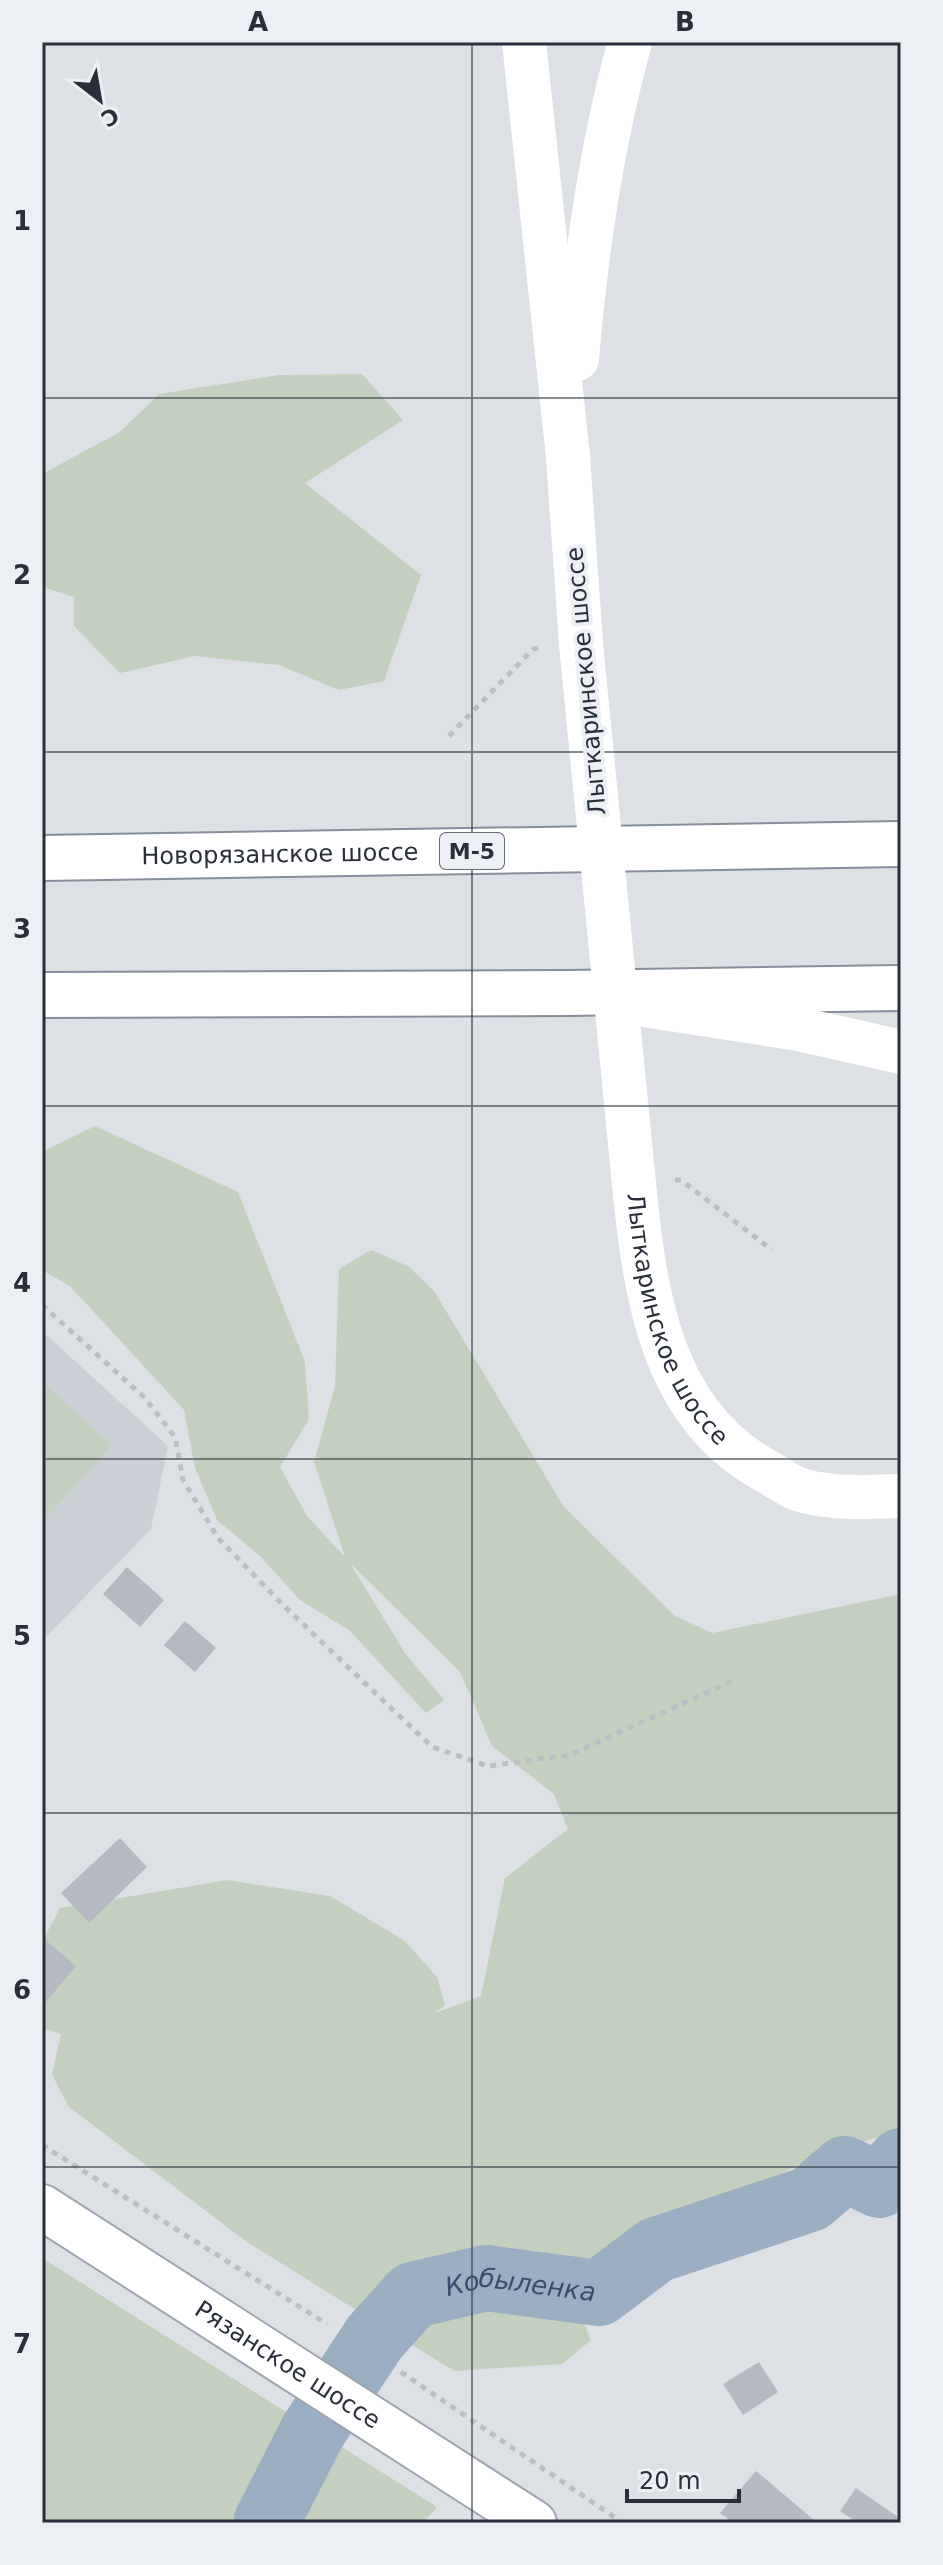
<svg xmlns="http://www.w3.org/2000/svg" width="943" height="2565" viewBox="0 0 943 2565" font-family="'DejaVu Sans',sans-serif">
  <rect width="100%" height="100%" fill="#dde1e5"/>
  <path fill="#cbd0d6" d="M 42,1331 L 168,1446 L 151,1529 L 42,1641 Z"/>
  <path fill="#c3cfbf" d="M 362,374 L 403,420 L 305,483 L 421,575 L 384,681 L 339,690 L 279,665 L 195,656 L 120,673 L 74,626 L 74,597 L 42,587 L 42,474 L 120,432 L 159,394 L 279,375 Z
    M 95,1126 L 238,1192 L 305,1362 L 309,1419 L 280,1467 L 307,1516 L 345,1557 L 314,1462 L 335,1386 L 339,1269 L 371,1250 L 408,1266 L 434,1291 L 564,1507 L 675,1616 L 712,1633 L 901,1594 L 901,2130 L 812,2158 L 652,2240 L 559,2267 L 591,2340 L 562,2364 L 454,2371 L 247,2242 L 69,2107 L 52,2075 L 61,2034 L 42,2028 L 42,1942 L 60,1908 L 227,1880 L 330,1896 L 405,1941 L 437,1977 L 445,2005 L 435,2013 L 481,1996 L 505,1878 L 568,1829 L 554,1794 L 492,1746 L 460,1672 L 350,1563 L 405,1653 L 444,1700 L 426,1713 L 349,1630 L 300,1600 L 261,1557 L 217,1520 L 195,1468 L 184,1410 L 70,1286 L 42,1270 L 42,1152 Z
    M 42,1382 L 112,1445 L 42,1523 Z
    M 42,2258 L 437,2507 L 423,2523 L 42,2523 Z"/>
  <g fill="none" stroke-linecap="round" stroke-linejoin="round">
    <path stroke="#9bafc2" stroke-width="66" id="s1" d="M 266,2523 L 313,2431 L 375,2337 L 413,2295 L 486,2278 L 599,2293 L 656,2250 L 810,2199 L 845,2169 L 879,2185 L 901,2161"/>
  </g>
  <path fill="#b5bac2" d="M 127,1567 L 164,1600 L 140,1627 L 103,1594 Z
    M 185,1621 L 216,1648 L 195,1672 L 164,1645 Z
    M 120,1838 L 147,1867 L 89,1923 L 61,1893 Z
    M 42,1937 L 76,1966 L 45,2003 L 42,2000 Z
    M 759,2362 L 778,2392 L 743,2415 L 723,2384 Z
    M 756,2471 L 814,2520 L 812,2523 L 733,2523 L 720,2513 Z
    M 856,2488 L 901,2519 L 901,2523 L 849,2523 L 852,2519 L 840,2511 Z"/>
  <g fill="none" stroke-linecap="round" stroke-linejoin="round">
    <defs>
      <g id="primary">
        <path id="s3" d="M 42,2207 L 534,2523"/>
      </g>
      <g id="trunk">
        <path id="s4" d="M 42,858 L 901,844"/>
        <path d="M 42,995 L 569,993 L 901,988"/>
      </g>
    </defs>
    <use href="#primary" stroke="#9ea5b0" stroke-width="48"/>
    <use href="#trunk" stroke="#868f9b" stroke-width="48"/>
    <path stroke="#bbbfc4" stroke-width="5" stroke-dasharray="6 6" stroke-linecap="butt" d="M 449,736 L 533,649 L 540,648
      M 675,1180 L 681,1180 L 772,1250
      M 42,1305 L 144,1397 L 175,1437 L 183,1480 L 218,1538 L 283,1605 L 432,1747 L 488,1766 L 570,1755 L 734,1680
      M 42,2145 L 327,2324
      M 401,2372 L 623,2523"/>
    <g stroke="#fff" stroke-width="44">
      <path d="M 524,42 L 568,457 L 581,644"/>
      <path d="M 577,359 C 586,252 601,146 630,42"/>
      <path d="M 638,1004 L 799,1029 L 901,1052"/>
      <path id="s2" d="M 634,1184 C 645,1293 660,1413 766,1471 C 777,1477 791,1488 804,1491 C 834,1499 869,1497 901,1496"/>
    </g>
    <use href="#primary" stroke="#fff" stroke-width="44"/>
    <use href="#trunk" stroke="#fff" stroke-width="44"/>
    <path stroke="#fff" stroke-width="44" d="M 581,644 L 634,1184"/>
  </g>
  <path fill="none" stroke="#282f3a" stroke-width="2" stroke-opacity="0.55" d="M 472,42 L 472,2523M 42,398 L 901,398M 42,752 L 901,752M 42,1106 L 901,1106M 42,1459 L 901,1459M 42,1813 L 901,1813M 42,2167 L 901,2167"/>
  <g text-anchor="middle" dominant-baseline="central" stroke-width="8" stroke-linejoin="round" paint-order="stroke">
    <rect fill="#eceff3" stroke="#636972" stroke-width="2" x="440" y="833" width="64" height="36" rx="6"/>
    <g font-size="22" font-weight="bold" fill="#282f3a">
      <text x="472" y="851">М-5</text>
    </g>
    <g font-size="24" fill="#282f3a" stroke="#eceff3">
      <text transform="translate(586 681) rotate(-95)">Лыткаринское шоссе</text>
      <text stroke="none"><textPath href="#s4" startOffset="238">Новорязанское шоссе</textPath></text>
      <text stroke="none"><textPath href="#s2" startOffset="144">Лыткаринское шоссе</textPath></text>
      <text stroke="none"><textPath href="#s3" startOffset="292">Рязанское шоссе</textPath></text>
    </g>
    <g font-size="26" font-style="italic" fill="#364f6a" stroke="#eceff3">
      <text stroke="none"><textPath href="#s1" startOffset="382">Кобыленка</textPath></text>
    </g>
  </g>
  <rect width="943" height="2565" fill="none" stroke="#eceff3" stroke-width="88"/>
  <g transform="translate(100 100) rotate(149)" stroke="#eceff3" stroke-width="6" paint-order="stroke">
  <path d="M0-6L14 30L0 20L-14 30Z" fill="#282f3a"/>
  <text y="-12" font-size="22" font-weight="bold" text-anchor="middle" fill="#282f3a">С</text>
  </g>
  <path d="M627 2489v12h112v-12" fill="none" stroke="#282f3a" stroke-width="4"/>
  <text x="639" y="2489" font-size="24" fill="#282f3a" stroke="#eceff3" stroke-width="6" paint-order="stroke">20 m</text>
  <rect x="44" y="44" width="855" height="2477" fill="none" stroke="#282f3a" stroke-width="3"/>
  <g font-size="26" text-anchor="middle" font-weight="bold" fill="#282f3a">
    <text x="258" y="31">A</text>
    <text x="685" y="31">B</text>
    <text x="22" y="230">1</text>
    <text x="22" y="584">2</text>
    <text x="22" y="938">3</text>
    <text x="22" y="1292">4</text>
    <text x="22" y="1645">5</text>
    <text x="22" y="1999">6</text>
    <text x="22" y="2353">7</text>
  </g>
</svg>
